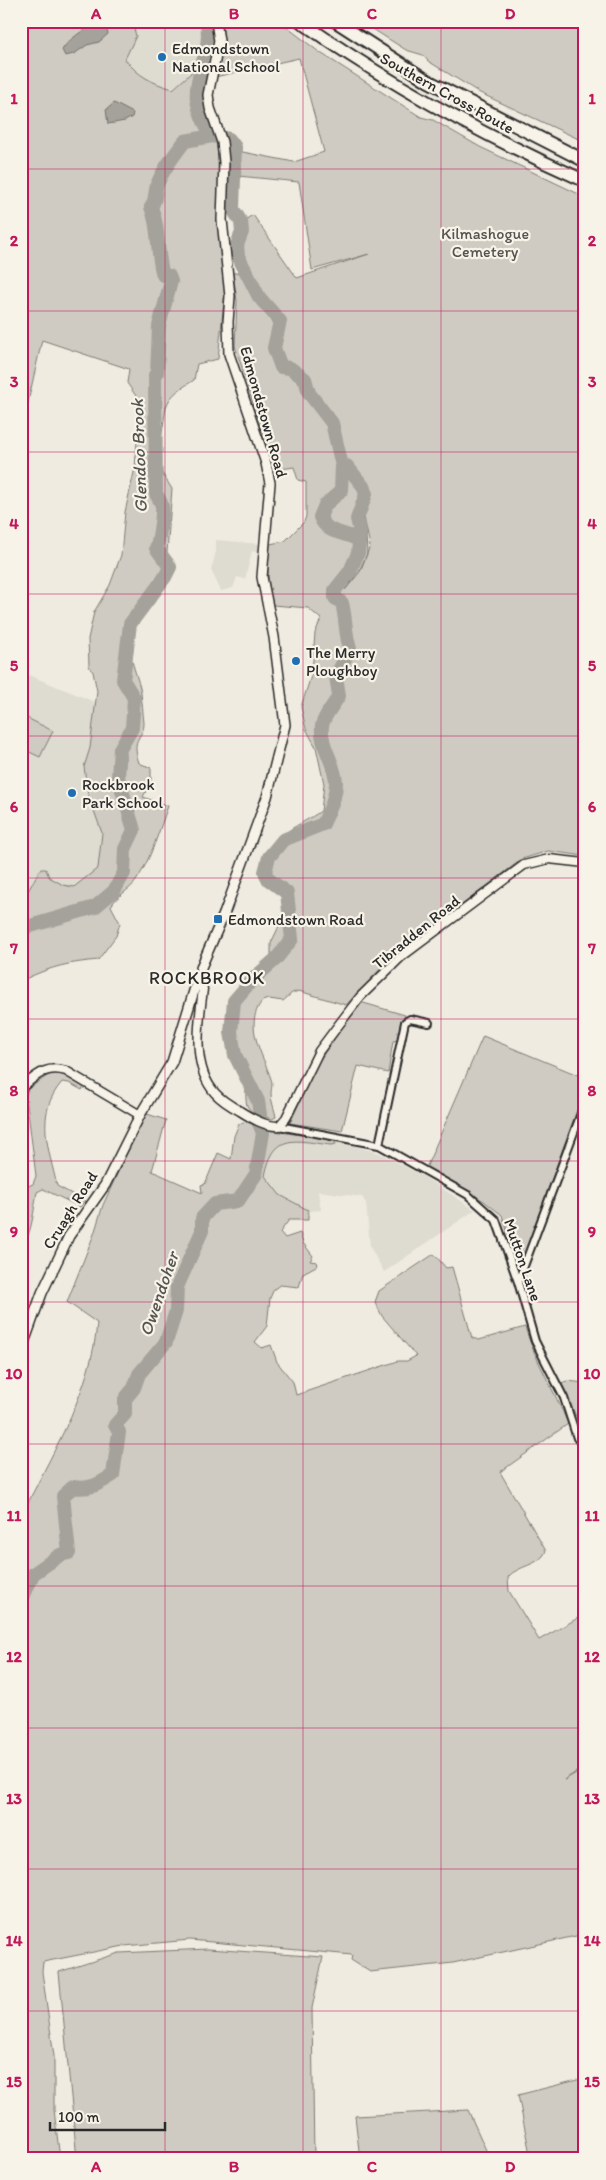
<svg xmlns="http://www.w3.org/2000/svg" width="606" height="2180" viewBox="0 0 606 2180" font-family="Itim,sans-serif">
  <rect width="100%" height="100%" fill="#efebe0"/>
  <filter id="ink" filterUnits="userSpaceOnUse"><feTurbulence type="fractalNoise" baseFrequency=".02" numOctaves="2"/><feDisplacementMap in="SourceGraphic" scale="10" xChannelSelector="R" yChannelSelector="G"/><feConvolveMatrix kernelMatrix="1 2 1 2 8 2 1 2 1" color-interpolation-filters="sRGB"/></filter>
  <g filter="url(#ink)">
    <path fill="#dedbd1" d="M 170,21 L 201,21 L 202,29 L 212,28 L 213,32 L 202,34 L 203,47 L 190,74 L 173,89 L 124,85 L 125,59 L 136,36 L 133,25 Z
      M 216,540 L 260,544 L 259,553 L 252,551 L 245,579 L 237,577 L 233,588 L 221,591 L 211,570 L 216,552 Z
      M 21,672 L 95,702 L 120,749 L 125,849 L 21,932 Z
      M 283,1131 L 334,1140 L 379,1153 L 423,1176 L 475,1210 L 384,1272 L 370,1247 L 366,1203 L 362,1197 L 318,1191 L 321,1210 L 255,1216 L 263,1133 Z"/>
    <path fill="#cfcbc2" stroke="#7d7b76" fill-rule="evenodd" d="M 21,21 L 170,21 L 133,25 L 136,36 L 125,59 C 138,76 152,83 173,89 L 190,74 L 199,56 L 208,61 L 201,95 L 201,107 L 203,116 L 217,145 L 226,282 L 218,359 L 197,364 L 194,380 C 182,388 171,393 166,407 L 157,465 L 172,489 L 167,552 L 172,576 C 159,595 138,614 131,636 C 126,654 138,675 141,693 C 142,702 143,713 144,723 C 144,739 130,736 139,763 L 151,768 L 151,781 L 143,797 L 168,806 C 159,831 151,859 136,881 C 129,891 117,895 111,906 L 120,923 L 116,936 L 98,960 C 68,963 53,966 25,979 L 21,992 L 21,904 L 38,873 L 41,869 L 46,869 L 49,877 L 63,885 L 74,887 L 98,868 L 102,833 L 88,794 L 84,767 L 90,748 L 97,691 L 93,672 L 89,666 L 88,639 L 94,612 L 110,585 L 121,555 L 125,512 L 135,468 L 138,428 L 136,396 L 127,383 L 129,369 L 42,340 L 21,433 Z
      M 221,21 L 279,21 L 319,52 L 421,117 L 433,120 L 480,147 L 585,197 L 585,856 L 548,851 L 522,859 L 387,962 L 346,1005 L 299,991 L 292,993 L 283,1001 L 269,999 L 262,1001 C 243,1026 263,1054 271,1079 C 273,1084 271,1089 271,1094 C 271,1102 275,1110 276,1117 L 272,1119 L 252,1112 L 247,1106 C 244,1094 248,1077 244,1065 C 241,1054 232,1044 229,1033 C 227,1024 228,1016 230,1006 C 236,979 254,977 271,959 L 271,943 L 281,922 L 285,894 C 279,888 267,886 263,878 C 261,872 264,864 266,859 C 277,831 298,827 321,811 L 324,784 L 316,747 L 306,729 L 301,707 L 312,673 L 315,633 L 321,619 L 308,608 L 273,605 C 267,584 267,566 270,544 L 285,541 L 304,522 L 306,516 L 306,482 L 298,480 L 294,467 L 274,470 L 235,346 L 237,301 L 233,273 L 254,271 L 250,270 L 241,256 L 243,221 L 253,215 L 297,278 L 369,254 L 312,270 L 299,182 L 228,175 L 227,149 L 294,162 L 324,152 L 299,58 L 215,77 L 224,37 ZM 369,491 L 364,517 L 370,546 L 360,572 L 345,590 L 359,571 L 367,554 L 366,531 L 363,517 Z
      M 360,21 L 585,21 L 585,142 L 480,93 L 428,61 L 423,55 L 406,50 Z
      M 21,715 L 53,731 L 40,757 L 21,748 Z
      M 360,1002 L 405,1015 L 399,1040 L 393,1041 L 388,1073 L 358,1066 L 342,1131 L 290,1123 L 317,1064 Z
      M 483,1036 L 585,1078 L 585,1088 L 521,1264 L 517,1261 L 502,1215 L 484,1201 L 426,1168 Z
      M 53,1072 L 59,1072 L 85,1085 L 82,1090 L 69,1083 L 62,1082 C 34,1114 49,1149 57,1186 L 85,1201 L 80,1207 L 43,1189 L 37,1192 C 34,1207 32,1237 21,1246 L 21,1189 L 33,1184 L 36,1176 L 26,1096 L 28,1089 Z
      M 147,1114 L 166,1120 L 152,1171 L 202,1193 L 201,1185 L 205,1184 L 218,1153 L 231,1159 L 234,1136 L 239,1124 L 247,1122 L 267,1130 L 334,1140 L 336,1144 L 331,1145 C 295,1141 274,1131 265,1176 L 280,1195 L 308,1210 L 308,1220 L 289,1220 L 280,1232 L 285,1238 L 300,1233 L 303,1243 L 313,1256 L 310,1261 L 317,1262 L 318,1265 L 303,1273 L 299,1287 L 280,1285 L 274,1289 L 270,1298 L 267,1326 L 255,1342 L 262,1348 L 271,1345 L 277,1362 L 293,1382 L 296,1395 L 398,1361 L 407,1361 L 416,1356 L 382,1316 L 375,1302 L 379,1291 L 434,1254 L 446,1268 L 452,1267 L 472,1338 L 479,1340 L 525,1327 C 535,1361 555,1391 568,1424 L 500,1472 L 546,1551 C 540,1566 518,1565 508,1577 L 509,1591 L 539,1640 L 585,1614 L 585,1766 L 564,1780 L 583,1769 L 585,1934 L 453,1963 L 370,1972 L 351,1960 L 352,1955 L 190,1940 L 124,1946 L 43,1962 L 42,1972 L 54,2056 L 54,2110 L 60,2159 L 21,2159 L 21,1507 L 27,1505 C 55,1447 92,1388 97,1323 L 67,1302 L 94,1234 L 103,1205 L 141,1122 Z
      M 567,1381 L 585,1383 L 585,1426 L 580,1425 L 561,1383 Z
      M 208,1949 L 323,1957 L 312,2008 L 314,2159 L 77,2159 L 59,1972 L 119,1953 Z
      M 585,2078 L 585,2159 L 531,2159 L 518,2095 Z
      M 468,2110 L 490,2159 L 360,2159 L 355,2116 Z"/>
    <path fill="#a4a29a" stroke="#74726e" d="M 94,22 L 105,24 L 108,34 L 99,42 L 87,45 L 74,54 L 65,56 L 62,50 C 70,37 83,32 94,22 Z
      M 114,103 L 133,113 L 132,117 L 125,121 L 108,124 L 106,110 Z"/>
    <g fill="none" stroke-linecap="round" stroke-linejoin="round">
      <path stroke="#a4a29a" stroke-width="14" d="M 206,21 C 214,48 194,73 197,100 C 199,113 205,124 212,136 L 229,139 L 235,147 L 233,209 L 241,222 L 242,232 L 237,245 L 238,256 L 259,297 L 280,321 L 274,348 L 281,367 L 290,368 L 305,379 L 309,393 L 332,423 L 342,466 L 341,491 L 325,505 L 320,517 C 327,535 344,531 358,540
        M 21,932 L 27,927 L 95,907 L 114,891 L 124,873 L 125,849 L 134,830 L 118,777 L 120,749 L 132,728 L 134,698 L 123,680 L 130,624 L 165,577 L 170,567 L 156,548 C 159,541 163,513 162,506 C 161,502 158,497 156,494 L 155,375 L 157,373 L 159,326 L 171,281 L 169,276 L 163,275 C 156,253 160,228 151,207 C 157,199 154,194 157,185 C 163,169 175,154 185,141 L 212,136
        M 21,1602 L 33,1574 L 60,1555 L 69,1553 L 63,1496 L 73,1487 C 90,1490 99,1484 113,1475 L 119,1432 L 115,1425 L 125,1414 L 125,1399 L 134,1388 L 139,1374 L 166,1342 L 176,1311 L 177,1287 L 202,1231 L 202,1218 L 215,1204 L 238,1201 L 256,1174 L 263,1133 L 258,1121 L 260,1115 L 258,1101 L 235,1055 L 231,1032 L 234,1001 L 252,980 L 276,959 L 292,939 L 287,893 L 268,879 L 265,872 L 269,857 L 283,840 L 323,824 C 329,811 336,798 336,783 C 336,764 320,747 322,726 C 324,715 333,706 339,696 L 336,676 L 350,649 C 345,633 346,618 342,603 L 335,598 L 335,590 L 350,571 L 358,553 L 360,532 L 357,519 L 366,494 L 363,486 L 347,466 L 342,466"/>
      <defs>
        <path id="minor" d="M 279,1126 L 379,1145 L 468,1195 L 496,1220 L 518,1282 L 535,1341 L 564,1398 L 577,1438 L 585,1448
          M 379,1145 L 405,1022 L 410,1019 L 429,1023
          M 518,1282 L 585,1103"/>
        <path id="tertiary" d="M 197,982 L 203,989 C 199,1022 191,1066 215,1093 C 222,1101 231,1106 240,1111 C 251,1118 266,1127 279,1126 L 286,1118 L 319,1051 L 340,1023 L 360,997 L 401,957 L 524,865 L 549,859 L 585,863
          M 21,1088 C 37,1075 46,1065 66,1071 L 140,1115"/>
        <path id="secondary" d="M 21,1351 L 42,1293 L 69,1236 L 105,1185 L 140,1115 L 172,1062 L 202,965 L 224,914 L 267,797 L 285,725 L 274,637 L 262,577 L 270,483 L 266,463 L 229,354 L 228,322 L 230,296 L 222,220 L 224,162 L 222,142 L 210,108 L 208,95 L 219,41 L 216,21"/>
        <path id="motorway" d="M 300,21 C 390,85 484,136 585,181
          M 335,21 L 428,81 L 585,161"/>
      </defs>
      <use href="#minor" stroke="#2b2b2b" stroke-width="10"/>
      <use href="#tertiary" stroke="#2b2b2b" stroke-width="11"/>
      <use href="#secondary" stroke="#2b2b2b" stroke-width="12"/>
      <use href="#motorway" stroke="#2b2b2b" stroke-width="15"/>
      <use href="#minor" stroke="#f7f3e8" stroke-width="6"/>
      <use href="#tertiary" stroke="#f7f3e8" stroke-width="8"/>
      <use href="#secondary" stroke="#f7f3e8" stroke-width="9"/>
      <use href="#motorway" stroke="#f7f3e8" stroke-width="11"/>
    </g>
  </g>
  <path fill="none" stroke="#c2185b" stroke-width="1" stroke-opacity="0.55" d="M 165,21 L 165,2159M 303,21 L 303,2159M 441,21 L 441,2159M 21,169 L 585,169M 21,311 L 585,311M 21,452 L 585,452M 21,594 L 585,594M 21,736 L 585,736M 21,878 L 585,878M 21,1019 L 585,1019M 21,1161 L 585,1161M 21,1302 L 585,1302M 21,1444 L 585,1444M 21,1586 L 585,1586M 21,1728 L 585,1728M 21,1869 L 585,1869M 21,2011 L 585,2011"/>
  <g fill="#1f6fb2" stroke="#f7f3e8" stroke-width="2">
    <circle cx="162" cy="57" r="5"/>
    <circle cx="296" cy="661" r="5"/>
    <circle cx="72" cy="793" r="5"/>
    <rect x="213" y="914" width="10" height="10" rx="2.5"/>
  </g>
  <g text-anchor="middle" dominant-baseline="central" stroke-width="4.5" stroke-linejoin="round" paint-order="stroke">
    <g font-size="16" fill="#2b2b2b" stroke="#f7f3e8" text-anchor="start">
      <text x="172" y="48">Edmondstown<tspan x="172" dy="18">National School</tspan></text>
      <text x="306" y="652">The Merry<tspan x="306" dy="18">Ploughboy</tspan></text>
      <text x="82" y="784">Rockbrook<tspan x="82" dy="18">Park School</tspan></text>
      <text x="228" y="919">Edmondstown Road</text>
    </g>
    <g font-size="16" fill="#2b2b2b" stroke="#f7f3e8">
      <text transform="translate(447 93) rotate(29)">Southern Cross Route</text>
      <text transform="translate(264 412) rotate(74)">Edmondstown Road</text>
      <text transform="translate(416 932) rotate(-39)">Tibradden Road</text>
      <text transform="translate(70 1210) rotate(-58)">Cruagh Road</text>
      <text transform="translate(523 1260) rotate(71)">Mutton Lane</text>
    </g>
    <g font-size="16" fill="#545351" stroke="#f7f3e8">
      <text x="485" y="233">Kilmashogue<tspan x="485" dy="18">Cemetery</tspan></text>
    </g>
    <g font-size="18" font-style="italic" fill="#555552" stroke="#f7f3e8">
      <text transform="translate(139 456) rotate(-92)">Glendoo Brook</text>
      <text transform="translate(159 1294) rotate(-71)">Owendoher</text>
    </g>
    <g font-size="18" letter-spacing="1" fill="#2b2b2b" stroke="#f7f3e8">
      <text x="207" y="978">ROCKBROOK</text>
    </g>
  </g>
  <rect width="606" height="2180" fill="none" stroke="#f7f3e8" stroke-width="55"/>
  <path d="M50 2122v8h115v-8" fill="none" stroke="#2b2b2b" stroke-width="2.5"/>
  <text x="58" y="2122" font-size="15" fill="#2b2b2b" stroke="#f7f3e8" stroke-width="4" paint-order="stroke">100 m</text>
  <rect x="28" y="28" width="550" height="2124" fill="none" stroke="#c2185b" stroke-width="2"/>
  <g font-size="16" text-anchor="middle" font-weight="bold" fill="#c2185b">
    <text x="96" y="19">A</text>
    <text x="234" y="19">B</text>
    <text x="372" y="19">C</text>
    <text x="510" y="19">D</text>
    <text x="14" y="104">1</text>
    <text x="592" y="104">1</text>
    <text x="14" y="246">2</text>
    <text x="592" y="246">2</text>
    <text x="14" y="387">3</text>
    <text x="592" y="387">3</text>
    <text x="14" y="529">4</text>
    <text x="592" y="529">4</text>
    <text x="14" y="671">5</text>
    <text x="592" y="671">5</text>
    <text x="14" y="812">6</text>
    <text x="592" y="812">6</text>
    <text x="14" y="954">7</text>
    <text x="592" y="954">7</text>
    <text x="14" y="1096">8</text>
    <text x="592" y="1096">8</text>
    <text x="14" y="1237">9</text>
    <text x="592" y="1237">9</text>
    <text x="14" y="1379">10</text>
    <text x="592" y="1379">10</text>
    <text x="14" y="1521">11</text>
    <text x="592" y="1521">11</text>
    <text x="14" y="1662">12</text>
    <text x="592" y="1662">12</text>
    <text x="14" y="1804">13</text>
    <text x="592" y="1804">13</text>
    <text x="14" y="1946">14</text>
    <text x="592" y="1946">14</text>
    <text x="14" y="2087">15</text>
    <text x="592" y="2087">15</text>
    <text x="96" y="2172">A</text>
    <text x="234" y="2172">B</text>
    <text x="372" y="2172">C</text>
    <text x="510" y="2172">D</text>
  </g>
</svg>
